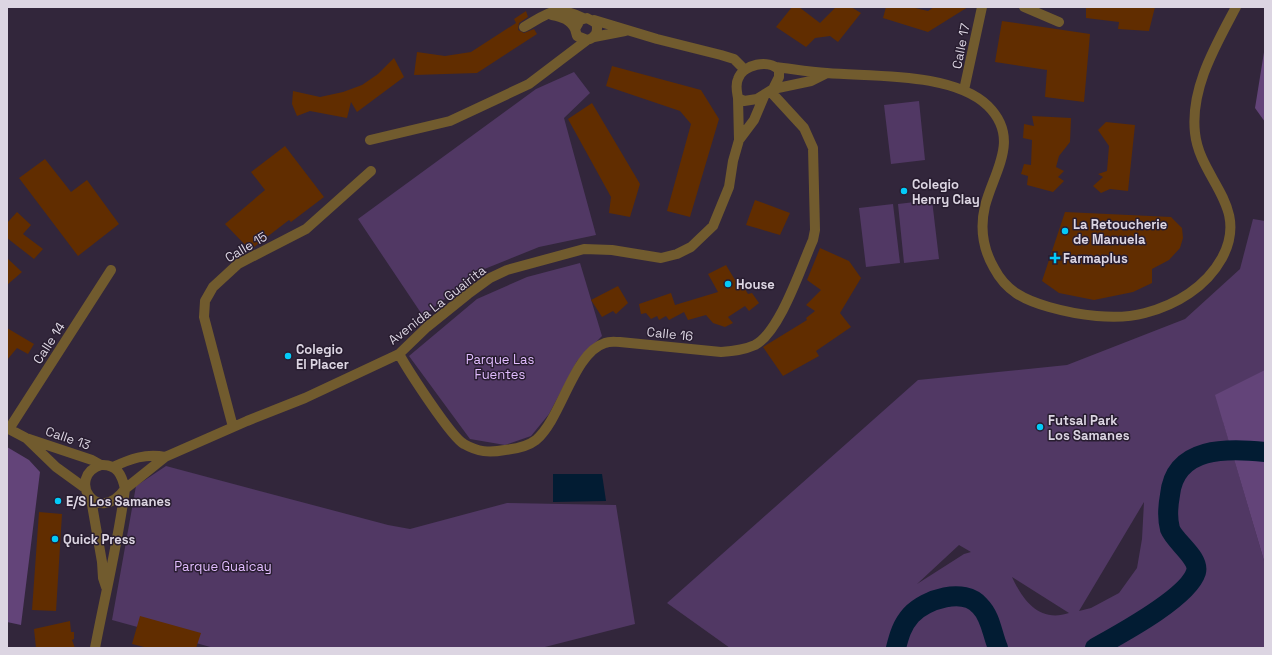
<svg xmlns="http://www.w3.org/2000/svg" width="1272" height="655" viewBox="0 0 1272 655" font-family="'Space Grotesk',sans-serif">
  <rect width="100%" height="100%" fill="#32263b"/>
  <path fill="#513864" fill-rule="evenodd" d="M 574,72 L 590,93 L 564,118 L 596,235 L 539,247 L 482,270 L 423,316 L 358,219 L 536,89 Z
    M 919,101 L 925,160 L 891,164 L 884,105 Z
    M 932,200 L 939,259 L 904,263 L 898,204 Z
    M 893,204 L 900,263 L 866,267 L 859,208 Z
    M 1253,219 L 1265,221 L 1265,388 L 1223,421 L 1265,564 L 1265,648 L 730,648 L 667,603 L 918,380 L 1067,365 L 1185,319 L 1240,269 ZM 1144,502 L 1142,539 L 1137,568 L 1119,593 L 1091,608 L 1079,611 ZM 959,545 L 971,552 L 964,554 L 917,584 ZM 1012,577 L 1069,613 C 1040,623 1023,601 1012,577 Z
    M 580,263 L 602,336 L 577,361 L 549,414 L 531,436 L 505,445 L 470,439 L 409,356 L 477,299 L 527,277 Z
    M 166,466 L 388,525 L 410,529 L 507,503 L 616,505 L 635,624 L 541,648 L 214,648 L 112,620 L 136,486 Z"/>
  <path fill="#634479" d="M 1265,46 L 1265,122 L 1255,108 Z
    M 1265,370 L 1265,564 L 1215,395 Z
    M 7,447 L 29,460 L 40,472 L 21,625 L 7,622 Z"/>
  <path fill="#021c33" d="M 553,474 L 602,474 L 606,501 L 553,502 Z"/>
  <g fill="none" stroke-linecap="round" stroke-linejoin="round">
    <path stroke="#021c33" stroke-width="20" d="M 896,648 C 899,636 902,625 911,615 C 926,599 964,587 980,606 C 991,617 992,634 998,648
      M 1095,648 C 1120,634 1188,598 1196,572 C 1200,558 1175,542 1170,529 C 1167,518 1168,506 1170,495 C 1175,446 1228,448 1265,452"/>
  </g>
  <path fill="#612d00" d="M 792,7 L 799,7 L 820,23 L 836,7 L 851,7 L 861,13 L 838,42 L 830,36 L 815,38 L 806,47 L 776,27 Z
    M 886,7 L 911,7 L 928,11 L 934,7 L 968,7 L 928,32 L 883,18 Z
    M 1086,7 L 1155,7 L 1149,31 L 1118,29 L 1119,22 L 1086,18 Z
    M 526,11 L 528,17 L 519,23 L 518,30 L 524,33 L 534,29 L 537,34 L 477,73 L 414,75 L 417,52 L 445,56 L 471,52 L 516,23 L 514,19 Z
    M 1002,21 L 1090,34 L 1084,102 L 1045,97 L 1047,70 L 995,62 Z
    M 394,58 L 404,77 L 357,112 L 351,102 L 347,118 L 310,111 L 297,116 L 292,104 L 293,91 L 320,97 L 343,92 L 362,85 L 378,74 Z
    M 612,66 L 701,90 L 719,119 L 690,217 L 667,211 L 691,124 L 680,111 L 606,86 Z
    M 592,103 L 640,184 L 630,217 L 609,213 L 611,197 L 568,119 Z
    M 1032,116 L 1071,118 L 1070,142 L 1059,156 L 1056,167 L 1064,171 L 1058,177 L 1064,181 L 1053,192 L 1027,185 L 1028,176 L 1021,174 L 1024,164 L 1031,165 L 1032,140 L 1023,138 L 1024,124 L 1034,126 Z
    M 1106,122 L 1135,125 L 1128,191 L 1110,189 L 1101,193 L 1093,186 L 1103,177 L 1098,174 L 1107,171 L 1109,146 L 1098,130 Z
    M 285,146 L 324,197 L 291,222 L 289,220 L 250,250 L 225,224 L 265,190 L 251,172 Z
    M 45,159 L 71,192 L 87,180 L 119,224 L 78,256 L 19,178 Z
    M 755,200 L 790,213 L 780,235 L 746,225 Z
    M 17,212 L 31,225 L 23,234 L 43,249 L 34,259 L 7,238 L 7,223 Z
    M 1065,212 L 1171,217 L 1182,228 L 1183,238 L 1180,248 L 1169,260 L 1152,269 L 1152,283 L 1133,292 L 1094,300 L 1059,293 L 1042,281 Z
    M 820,248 L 849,261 L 861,278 L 840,313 L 851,327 L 816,351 L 819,356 L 783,376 L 763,347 L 807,320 L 806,318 L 815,311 L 806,305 L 821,290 L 807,280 Z
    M 7,258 L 22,272 L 7,285 Z
    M 726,265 L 735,280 L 738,278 L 748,294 L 752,293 L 759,303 L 749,311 L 745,306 L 728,317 L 733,323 L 725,327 L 713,323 L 706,315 L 688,320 L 684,312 L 669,320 L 666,316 L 659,320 L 657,316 L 651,319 L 646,313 L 641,314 L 639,304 L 671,293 L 675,305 L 718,292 L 708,274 Z
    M 618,286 L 628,303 L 616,314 L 613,311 L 602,317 L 591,300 Z
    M 7,328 L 34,344 L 28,354 L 17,348 L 7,360 Z
    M 39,512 L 62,514 L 56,611 L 32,610 Z
    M 140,616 L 201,633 L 196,648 L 148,648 L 132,644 Z
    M 70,621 L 71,632 L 74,632 L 74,639 L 72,640 L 75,648 L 36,648 L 34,629 Z"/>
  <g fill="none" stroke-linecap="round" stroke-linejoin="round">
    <path stroke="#715b2e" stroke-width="10" d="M 1024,7 L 1059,22
      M 552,15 C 562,17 570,19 575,29
      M 594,20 L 657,39 L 721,55 L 734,59 L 745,70
      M 524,27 C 549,13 555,4 583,18
      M 594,37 L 625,31
      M 776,67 C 793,69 810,72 827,73 C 873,77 953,72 988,106 C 1021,139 994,171 985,206 C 980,227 983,249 994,268 C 1006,291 1024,300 1049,307 C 1077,315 1116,321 1145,313 C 1176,305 1206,287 1222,258 C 1250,206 1200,180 1195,133 C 1190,88 1216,45 1236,7
      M 773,89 L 779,77 L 779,70 C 769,59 743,64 738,79 C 735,85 737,92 738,98 L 744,101 L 757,99 L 773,89 L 811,81 L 827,73
      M 964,90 L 982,7
      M 738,98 L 739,140
      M 370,140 L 450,121 L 529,84 L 587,40 C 595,38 599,32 596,23 L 587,18 L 580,20 L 575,29 L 577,36 L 587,40
      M 399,354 C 408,370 451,437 464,444 C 478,452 489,453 505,450 C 515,449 527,447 536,440 C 562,418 573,353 605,343 C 610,341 615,342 620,342 L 721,352 C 733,351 744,350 755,345 C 780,332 801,267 813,240 L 815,230 L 813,148 L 804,128 L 770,91
      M 233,427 L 204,317 L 205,301 L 213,287 L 238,264 L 306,229 L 371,171
      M 7,428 L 26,438 L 92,460 L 101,465
      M 9,429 L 111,270
      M 26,438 L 56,467 L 85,488
      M 101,465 C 117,464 122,475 125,489 C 96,528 66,476 101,465 Z
      M 113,467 C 130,459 146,453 165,457
      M 91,499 L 102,562 L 103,578 L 106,587
      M 95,648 C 105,595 118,543 125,489 L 165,457 L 247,421 L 305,398 L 399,354 L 427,327 L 468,294 L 490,278 L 507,270 L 584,249 L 612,250 L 661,258 L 677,254 L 691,247 L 713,226 L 729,187 L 733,161 L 739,140 L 754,120 L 765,94"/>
  </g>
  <g fill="#03cbf9" stroke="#281d30" stroke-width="1.5">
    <circle cx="904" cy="191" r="4"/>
    <circle cx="1065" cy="231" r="4"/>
    <path d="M1053 252h4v4h4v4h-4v4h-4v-4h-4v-4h4z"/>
    <circle cx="728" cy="284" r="4"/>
    <circle cx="288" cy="356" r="4"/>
    <circle cx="1040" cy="427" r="4"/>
    <circle cx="58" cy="501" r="4"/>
    <circle cx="55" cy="539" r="4"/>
  </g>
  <g text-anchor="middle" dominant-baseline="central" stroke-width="3" stroke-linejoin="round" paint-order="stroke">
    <g font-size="13" fill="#dcd5e2" stroke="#281d30">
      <text transform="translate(961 46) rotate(-79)">Calle 17</text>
      <text transform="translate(246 247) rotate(-31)">Calle 15</text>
      <text transform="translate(437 305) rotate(-38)">Avenida La Guairita</text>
      <text transform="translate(670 334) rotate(6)">Calle 16</text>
      <text transform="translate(49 343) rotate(-57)">Calle 14</text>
      <text transform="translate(68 438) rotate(19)">Calle 13</text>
    </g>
    <g font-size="13" font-weight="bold" fill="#dcd5e2" stroke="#281d30" text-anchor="start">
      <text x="912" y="184">Colegio<tspan x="912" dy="15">Henry Clay</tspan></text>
      <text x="1073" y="224">La Retoucherie<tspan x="1073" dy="15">de Manuela</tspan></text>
      <text x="1063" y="258">Farmaplus</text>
      <text x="736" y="284">House</text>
      <text x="296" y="349">Colegio<tspan x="296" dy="15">El Placer</tspan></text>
      <text x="1048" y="420">Futsal Park<tspan x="1048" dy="15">Los Samanes</tspan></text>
      <text x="66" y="501">E/S Los Samanes</text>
      <text x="63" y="539">Quick Press</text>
    </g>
    <g font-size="13" fill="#e1bcfe" stroke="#281d30">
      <text x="500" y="359">Parque Las<tspan x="500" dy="15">Fuentes</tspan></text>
      <text x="223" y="566">Parque Guaicay</text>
    </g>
  </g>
  <rect width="1272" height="655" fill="none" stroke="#dcd5e2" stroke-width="16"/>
</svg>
